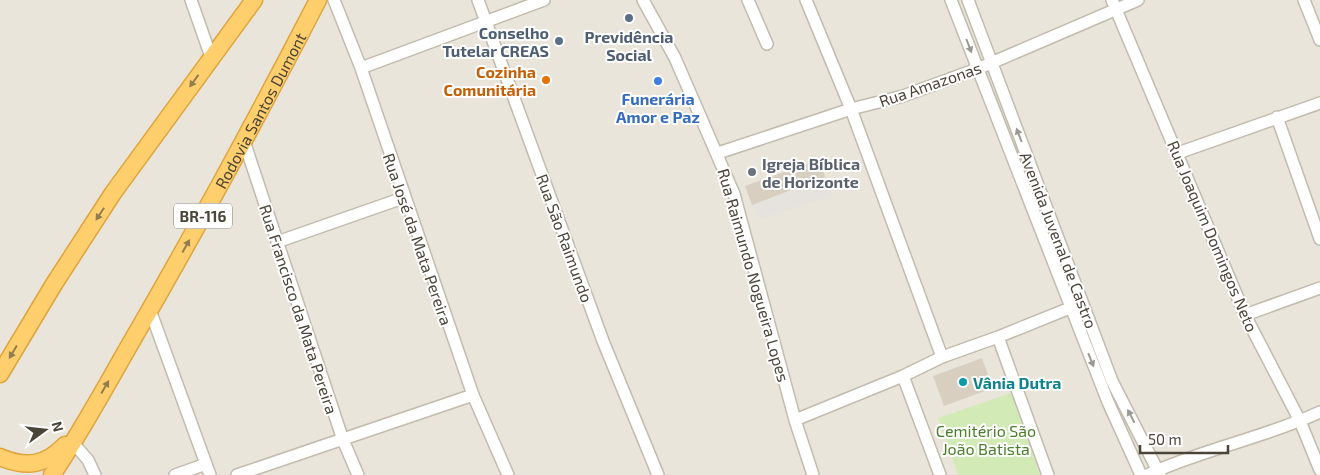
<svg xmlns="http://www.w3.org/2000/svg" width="1320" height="475" viewBox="0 0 1320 475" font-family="'Exo 2',sans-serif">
  <rect width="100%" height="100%" fill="#f6f3ec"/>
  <path fill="#eae5da" d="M 0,0 L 1320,0 L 1320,475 L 0,475 Z"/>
  <path fill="#e6e2dd" d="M 825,177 L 833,195 L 759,219 L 752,205 Z"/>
  <path fill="#d2eab5" d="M 1011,393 L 1040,475 L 958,475 L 938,418 Z"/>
  <path fill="#d8cfc1" d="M 820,159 L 825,177 L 752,205 L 745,186 Z
    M 982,358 L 993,388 L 944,406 L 933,376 Z"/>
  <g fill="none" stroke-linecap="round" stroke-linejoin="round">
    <defs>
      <path id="minor" d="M 191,0 L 211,57
        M 334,0 L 361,68 L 473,395 L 508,475
        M 478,0 L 603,341 L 658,475
        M 643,0 L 675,58 L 734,194 L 795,420 L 813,475
        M 748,0 L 767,44
        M 806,0 L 851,109 L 942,357
        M 951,0 L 1108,402 L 1141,475
        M 968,0 L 1112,381 L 1160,475
        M 1112,0 L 1245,315 L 1300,421 L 1320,470
        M 1304,0 L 1320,40
        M 361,68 L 544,0
        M 1277,117 L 1320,239
        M 244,141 L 343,440 L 358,475
        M 718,153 L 851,109 L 903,96 L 977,69 L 1138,0
        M 1178,153 L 1320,103
        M 277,242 L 403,198
        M 150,310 L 210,475
        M 1245,315 L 1320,288
        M 998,337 L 1048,475
        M 903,376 L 940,475
        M 795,420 L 903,376 L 942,357 L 998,337 L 1070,308
        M 74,444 L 88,460 L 95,475
        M 175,475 L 206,464
        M 237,475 L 473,395
        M 1147,475 C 1203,449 1264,438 1320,412"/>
      <g id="highway">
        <path d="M 0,374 L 54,284 L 113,193 L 254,0"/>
        <path d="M 0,457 C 26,468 45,466 65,445"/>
        <path id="s1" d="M 52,475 C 82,431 107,384 133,339 C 198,227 259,114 318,0"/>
      </g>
    </defs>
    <use href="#minor" stroke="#c2bbae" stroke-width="14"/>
    <use href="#highway" stroke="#e0a43c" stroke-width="19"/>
    <use href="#minor" stroke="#fff" stroke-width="11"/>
    <use href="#highway" stroke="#ffcf6e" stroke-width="16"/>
  </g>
  <defs><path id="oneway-solid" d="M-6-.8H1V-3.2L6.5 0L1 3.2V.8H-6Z" transform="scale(1.25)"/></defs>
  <g fill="#9c9892">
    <use href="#oneway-solid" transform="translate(969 46) rotate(69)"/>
    <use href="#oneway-solid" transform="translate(1019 135) rotate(-111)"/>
    <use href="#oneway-solid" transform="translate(1091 360) rotate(68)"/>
    <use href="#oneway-solid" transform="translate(1131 416) rotate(-117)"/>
  </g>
  <g fill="#937c4e">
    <use href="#oneway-solid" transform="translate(194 81) rotate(126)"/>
    <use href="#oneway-solid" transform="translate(100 214) rotate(123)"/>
    <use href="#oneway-solid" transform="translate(186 246) rotate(-61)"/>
    <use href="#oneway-solid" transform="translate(13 352) rotate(121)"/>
    <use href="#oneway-solid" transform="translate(105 387) rotate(-60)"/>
  </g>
  <g fill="#5c6f8a" stroke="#fff" stroke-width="2">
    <circle cx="629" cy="18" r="5"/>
    <circle cx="559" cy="41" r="5"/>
  </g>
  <circle fill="#e8710a" stroke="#fff" stroke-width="2" cx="546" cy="80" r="5"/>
  <circle fill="#3f7fe0" stroke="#fff" stroke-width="2" cx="658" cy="81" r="5"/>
  <circle fill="#6b7280" stroke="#fff" stroke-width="2" cx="752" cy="172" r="5"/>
  <circle fill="#0f9aa8" stroke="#fff" stroke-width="2" cx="963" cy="382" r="5"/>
  <g text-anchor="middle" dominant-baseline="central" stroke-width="4" stroke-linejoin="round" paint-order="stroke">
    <rect fill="#fff" stroke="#817c74" stroke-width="1" x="174" y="203.5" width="58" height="25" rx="4"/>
    <g font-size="15" font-weight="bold" fill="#4b4439">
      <text x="203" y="216">BR-116</text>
    </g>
    <g font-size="16" font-weight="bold" fill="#4e5e75" stroke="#fff" text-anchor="end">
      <text x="549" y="32">Conselho<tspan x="549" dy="18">Tutelar CREAS</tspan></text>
      <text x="629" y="36" text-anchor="middle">Previdência<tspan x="629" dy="18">Social</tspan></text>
    </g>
    <g font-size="16" font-weight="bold" fill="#c56008" stroke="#fff" text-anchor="end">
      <text x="536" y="71">Cozinha<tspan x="536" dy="18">Comunitária</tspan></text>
    </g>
    <g font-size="16" fill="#4b4439" stroke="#fff">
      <text transform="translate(930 84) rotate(-19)">Rua Amazonas</text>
      <text stroke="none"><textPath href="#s1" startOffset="420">Rodovia Santos Dumont</textPath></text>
      <text transform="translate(1213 236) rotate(67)">Rua Joaquim Domingos Neto</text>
      <text transform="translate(565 238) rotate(70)">Rua São Raimundo</text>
      <text transform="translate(418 239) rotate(71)">Rua José da Mata Pereira</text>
      <text transform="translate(1059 240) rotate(69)">Avenida Juvenal de Castro</text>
      <text transform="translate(754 275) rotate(74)">Rua Raimundo Nogueira Lopes</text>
      <text transform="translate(299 309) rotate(72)">Rua Francisco da Mata Pereira</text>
    </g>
    <g font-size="16" font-weight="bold" fill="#366cbe" stroke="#fff">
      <text x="658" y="98">Funerária<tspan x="658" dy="18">Amor e Paz</tspan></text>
    </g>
    <g font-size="16" font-weight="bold" fill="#5b616d" stroke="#fff" text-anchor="start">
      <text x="762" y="163">Igreja Bíblica<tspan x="762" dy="18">de Horizonte</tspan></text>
    </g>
    <g font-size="16" font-weight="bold" fill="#0d838f" stroke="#fff" text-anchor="start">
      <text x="973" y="382">Vânia Dutra</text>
    </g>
    <g font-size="16" fill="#4a7f2a" stroke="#fff">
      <text x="986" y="430">Cemitério São<tspan x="986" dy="18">João Batista</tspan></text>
    </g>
  </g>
  <g transform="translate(45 430) rotate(75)" stroke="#ffffff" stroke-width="4" paint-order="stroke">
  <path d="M0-4L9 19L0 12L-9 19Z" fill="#4b4439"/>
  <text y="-8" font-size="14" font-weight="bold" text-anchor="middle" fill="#4b4439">N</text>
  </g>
  <path d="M1140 445v8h88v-8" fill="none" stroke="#4b4439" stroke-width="2.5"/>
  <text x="1148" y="445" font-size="15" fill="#4b4439" stroke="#ffffff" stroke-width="4" paint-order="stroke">50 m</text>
</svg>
